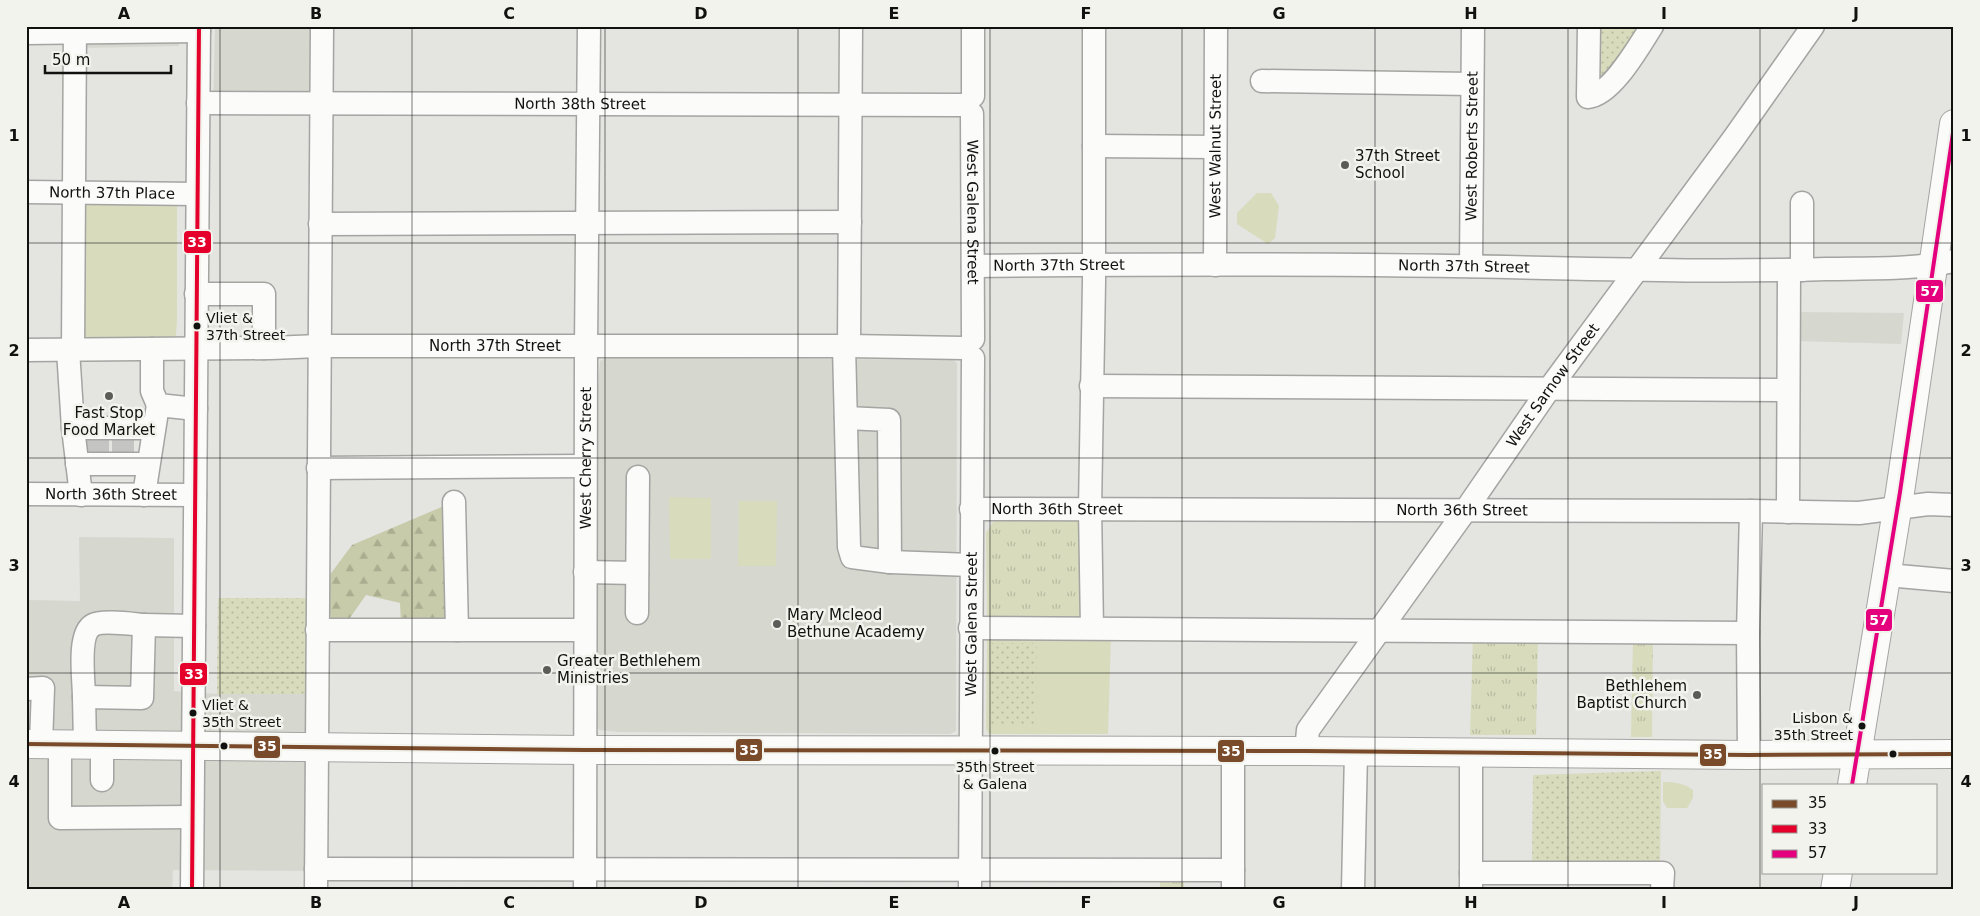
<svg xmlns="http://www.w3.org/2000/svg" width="1980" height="916" viewBox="0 0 1980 916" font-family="'DejaVu Sans',sans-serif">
  <defs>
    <pattern id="grass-tufts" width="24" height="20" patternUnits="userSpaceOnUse" patternTransform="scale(1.25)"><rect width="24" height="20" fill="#d8dbbc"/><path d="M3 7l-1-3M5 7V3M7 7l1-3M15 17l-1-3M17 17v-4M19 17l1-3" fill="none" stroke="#b8bba0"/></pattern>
    <pattern id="forest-firs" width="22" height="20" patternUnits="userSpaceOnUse" patternTransform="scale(1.25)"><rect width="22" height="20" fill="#c8cba9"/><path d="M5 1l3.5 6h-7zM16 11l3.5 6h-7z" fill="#abad90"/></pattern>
    <pattern id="garden-dots" width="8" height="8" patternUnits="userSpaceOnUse" patternTransform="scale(1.25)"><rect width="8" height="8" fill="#d8dbbc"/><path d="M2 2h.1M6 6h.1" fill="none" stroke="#b8bba0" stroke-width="1.8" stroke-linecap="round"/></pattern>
  </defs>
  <rect width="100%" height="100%" fill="#e4e4e1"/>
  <path fill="#d6d7cf" d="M 79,26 L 179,26 L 179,46 L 79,48 Z
    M 215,26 L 317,26 L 316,113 L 213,114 Z
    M 1796,312 L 1904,313 L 1901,344 L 1797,341 Z
    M 608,357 L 947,360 L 953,360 L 957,363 L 956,731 L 950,734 L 617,732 L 599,730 L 597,726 L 598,386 L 600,361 Z
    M 79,537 L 174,538 L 174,691 L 217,694 L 310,694 L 309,871 L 173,870 L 172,890 L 28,890 L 26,888 L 26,600 L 80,601 Z"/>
  <path fill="url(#grass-tufts)" d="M 998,520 L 1086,521 L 1085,624 L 987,624 L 986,533 L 993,522 Z
    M 1473,637 L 1538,638 L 1536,735 L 1470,735 Z
    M 1633,637 L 1653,637 L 1652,737 L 1631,737 Z
    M 1160,875 L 1184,875 L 1184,890 L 1160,890 Z"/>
  <path fill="url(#forest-firs)" d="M 444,506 L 451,625 L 401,623 L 400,603 L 366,595 L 347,622 L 331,621 L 326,580 L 352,545 Z"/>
  <path fill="#d8dbbc" d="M 1257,193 L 1271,193 L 1279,206 L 1275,238 L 1268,244 L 1237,224 L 1237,213 Z
    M 79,202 L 175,204 L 177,207 L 177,320 L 176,335 L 173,338 L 78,340 Z
    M 669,497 L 711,498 L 711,559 L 670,559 Z
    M 739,501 L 777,501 L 776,566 L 738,566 Z
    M 987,634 L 1111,635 L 1108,734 L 989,734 L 986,729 Z
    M 1663,782 C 1674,782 1684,783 1693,790 L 1693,798 L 1687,808 L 1667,808 L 1663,801 Z"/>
  <path fill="url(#garden-dots)" d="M 1596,26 L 1645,26 L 1606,82 L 1595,84 Z
    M 218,598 L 312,598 L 310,694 L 217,694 Z
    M 991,643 L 1037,643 L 1036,726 L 991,726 Z
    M 1661,771 L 1660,868 L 1532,867 L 1533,775 Z"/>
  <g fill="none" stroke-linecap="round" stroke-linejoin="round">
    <path stroke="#c4c4c2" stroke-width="22" stroke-dasharray="22 11" stroke-linecap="butt" d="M 98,434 L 98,454
      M 123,435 L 123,454"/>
    <defs>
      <g id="minor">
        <path d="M 1589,26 L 1588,97 C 1612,95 1639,46 1652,26"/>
        <path d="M 26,33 L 199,31"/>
        <path d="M 1262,81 L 1472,84"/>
        <path d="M 973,96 L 973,26"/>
        <path id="s1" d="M 198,103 L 962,105"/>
        <path id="s2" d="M 972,114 L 973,339"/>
        <path d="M 1094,146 L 1215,147"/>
        <path id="s3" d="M 26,192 L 197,194"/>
        <path d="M 1802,203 L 1802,270"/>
        <path d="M 320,224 L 850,222"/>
        <path id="s4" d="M 1215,265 L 1216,26"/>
        <path id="s5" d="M 973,266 C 1163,264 1354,263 1545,268 C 1639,270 1732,272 1826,269 C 1869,268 1912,270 1954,261"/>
        <path id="s6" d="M 1471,266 L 1473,26"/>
        <path d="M 196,294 L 264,294 L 264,348"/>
        <path d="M 844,346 L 849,547 L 852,557 L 890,562 L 971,565"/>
        <path d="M 849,346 L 851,26"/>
        <path d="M 152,349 L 152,391 L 158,405 L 196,409"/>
        <path id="s7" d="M 26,350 L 271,348 L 319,346 L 849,346 L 963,348"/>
        <path d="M 68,350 L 73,428 L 81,495"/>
        <path d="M 73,350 L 75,26"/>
        <path d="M 1091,386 L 1788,390"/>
        <path d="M 846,418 L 889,420 L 890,562"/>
        <path d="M 73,428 L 154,428"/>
        <path d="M 77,464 L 148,464"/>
        <path d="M 318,468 L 585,466"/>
        <path id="s8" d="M 26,494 L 195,495"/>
        <path d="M 144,495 L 158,405"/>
        <path d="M 454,502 L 457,630"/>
        <path id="s9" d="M 971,509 L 1751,511 L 1859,513 L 1928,504 L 1954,505"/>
        <path d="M 1788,512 L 1789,270"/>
        <path d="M 585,572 L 637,573"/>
        <path d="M 1887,575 L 1954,581"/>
        <path d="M 637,613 L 638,477"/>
        <path d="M 970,628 L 1748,633"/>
        <path d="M 1092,628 L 1090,508 L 1094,282 L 1094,26"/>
        <path d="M 317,630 L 585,630"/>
        <path d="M 26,689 L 43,688 L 41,744"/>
        <path d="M 84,697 C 84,681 77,634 93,625 C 102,620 132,624 144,625"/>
        <path d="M 60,744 L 60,818 L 192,817"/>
        <path d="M 85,744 L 84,697 L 142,698 L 144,625 L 194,626"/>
        <path id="s10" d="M 1306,751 L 1308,730 L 1465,511 L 1549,389 L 1734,138 L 1813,26"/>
        <path d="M 1471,753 L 1471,890"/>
        <path d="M 1749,755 L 1748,633 L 1751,511"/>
        <path d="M 102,780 L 102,744"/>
        <path d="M 316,869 L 1233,870"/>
        <path d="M 1471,873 L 1663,873 L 1662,890"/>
        <path d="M 192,890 L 199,26"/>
        <path d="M 316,890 L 322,26"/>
        <path id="s11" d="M 585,890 L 586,346 L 589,26"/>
        <path id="s12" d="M 970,890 L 973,358"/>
        <path d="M 1233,890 L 1233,751"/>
        <path d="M 1353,890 L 1356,752"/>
      </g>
      <path id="major" d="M 26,744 L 585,750 L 1306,751 L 1749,755 L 1954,754
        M 1852,785 L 1900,492 L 1954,124
        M 1835,890 L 1838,872"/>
    </defs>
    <use href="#minor" stroke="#a4a4a2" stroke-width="25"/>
    <use href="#major" stroke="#a4a4a2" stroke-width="30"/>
    <use href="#minor" stroke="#fbfbfa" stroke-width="22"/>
    <use href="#major" stroke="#fbfbfa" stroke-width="28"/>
    <defs>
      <path id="bus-1" d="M 26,744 L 585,750 L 1306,751 L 1749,755 L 1954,754"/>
      <path id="bus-2" d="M 192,890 L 199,26"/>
      <path id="bus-3" d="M 1852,785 L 1900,492 L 1954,126"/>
    </defs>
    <use href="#bus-1" stroke="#f2f3ed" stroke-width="8"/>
    <use href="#bus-2" stroke="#f2f3ed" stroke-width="8"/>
    <use href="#bus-3" stroke="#f2f3ed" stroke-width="8"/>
    <use href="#bus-1" stroke="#7a4b2a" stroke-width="4"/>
    <use href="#bus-2" stroke="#e4002b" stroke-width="4"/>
    <use href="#bus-3" stroke="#e5007d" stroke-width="4"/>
  </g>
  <path fill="none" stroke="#11110f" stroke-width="1" stroke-opacity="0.55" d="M 220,26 L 220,890M 412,26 L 412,890M 605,26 L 605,890M 798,26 L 798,890M 990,26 L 990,890M 1182,26 L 1182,890M 1375,26 L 1375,890M 1568,26 L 1568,890M 1760,26 L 1760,890M 26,243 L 1954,243M 26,458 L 1954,458M 26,673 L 1954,673"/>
  <g fill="#5b5b58" stroke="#f2f3ed" stroke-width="2">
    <circle cx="1345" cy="165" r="5"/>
    <circle cx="109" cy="396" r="5"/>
    <circle cx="777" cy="624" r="5"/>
    <circle cx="547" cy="670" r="5"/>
    <circle cx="1697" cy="695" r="5"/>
  </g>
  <g fill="#11110f" stroke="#f2f3ed" stroke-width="2">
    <circle cx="197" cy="326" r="4.5"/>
    <circle cx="193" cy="713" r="4.5"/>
    <circle cx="1862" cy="726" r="4.5"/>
    <circle cx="224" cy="746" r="4.5"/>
    <circle cx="995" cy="751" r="4.5"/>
    <circle cx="1893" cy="754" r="4.5"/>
  </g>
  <g text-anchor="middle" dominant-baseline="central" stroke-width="5" stroke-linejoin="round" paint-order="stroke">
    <g font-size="14" fill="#11110f" stroke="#f2f3ed" text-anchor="start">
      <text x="206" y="318">Vliet &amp;<tspan x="206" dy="17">37th Street</tspan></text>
      <text x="202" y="705">Vliet &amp;<tspan x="202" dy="17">35th Street</tspan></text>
      <text x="1853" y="718" text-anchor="end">Lisbon &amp;<tspan x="1853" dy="17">35th Street</tspan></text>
      <text x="995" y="767" text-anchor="middle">35th Street<tspan x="995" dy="17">&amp; Galena</tspan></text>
    </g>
    <g font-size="15" fill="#11110f" stroke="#f2f3ed">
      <text stroke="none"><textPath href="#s1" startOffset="382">North 38th Street</textPath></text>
      <text stroke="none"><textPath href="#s4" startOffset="119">West Walnut Street</textPath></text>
      <text stroke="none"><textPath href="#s6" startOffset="120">West Roberts Street</textPath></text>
      <text stroke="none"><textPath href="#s3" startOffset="86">North 37th Place</textPath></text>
      <text stroke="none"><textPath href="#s2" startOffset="98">West Galena Street</textPath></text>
      <text stroke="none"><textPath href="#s5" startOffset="86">North 37th Street</textPath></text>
      <text stroke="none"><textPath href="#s5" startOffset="491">North 37th Street</textPath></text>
      <text stroke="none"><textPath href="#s7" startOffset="469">North 37th Street</textPath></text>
      <text stroke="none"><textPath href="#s10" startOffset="444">West Sarnow Street</textPath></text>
      <text stroke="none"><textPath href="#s11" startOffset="432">West Cherry Street</textPath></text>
      <text stroke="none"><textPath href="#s8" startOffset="85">North 36th Street</textPath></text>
      <text stroke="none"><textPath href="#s9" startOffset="86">North 36th Street</textPath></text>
      <text stroke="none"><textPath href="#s9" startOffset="491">North 36th Street</textPath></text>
      <text stroke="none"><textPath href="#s12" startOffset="266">West Galena Street</textPath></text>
    </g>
    <g font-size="15" fill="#11110f" stroke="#f2f3ed" text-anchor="start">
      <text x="1355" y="156">37th Street<tspan x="1355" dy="17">School</tspan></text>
      <text x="109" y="413" text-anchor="middle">Fast Stop<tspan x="109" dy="17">Food Market</tspan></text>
      <text x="787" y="615">Mary Mcleod<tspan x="787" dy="17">Bethune Academy</tspan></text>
      <text x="557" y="661">Greater Bethlehem<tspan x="557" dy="17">Ministries</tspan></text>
      <text x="1687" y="686" text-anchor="end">Bethlehem<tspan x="1687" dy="17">Baptist Church</tspan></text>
    </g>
  </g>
  <g stroke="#f2f3ed" stroke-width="2">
    <rect x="183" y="230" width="29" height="24" rx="5" fill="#e4002b"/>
    <rect x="1915" y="279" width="29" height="24" rx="5" fill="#e5007d"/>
    <rect x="1865" y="608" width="28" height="24" rx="5" fill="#e5007d"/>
    <rect x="179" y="662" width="29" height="24" rx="5" fill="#e4002b"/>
    <rect x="253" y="735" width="28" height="24" rx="5" fill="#7a4b2a"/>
    <rect x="735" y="738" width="28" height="24" rx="5" fill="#7a4b2a"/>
    <rect x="1217" y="739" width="28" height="24" rx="5" fill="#7a4b2a"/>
    <rect x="1699" y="743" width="28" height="24" rx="5" fill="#7a4b2a"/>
  </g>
  <g font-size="14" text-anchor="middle" font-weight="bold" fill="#fff">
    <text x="197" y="247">33</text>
    <text x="1930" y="296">57</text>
    <text x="1879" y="625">57</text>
    <text x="194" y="679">33</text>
    <text x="267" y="751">35</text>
    <text x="749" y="755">35</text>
    <text x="1231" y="756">35</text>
    <text x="1713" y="759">35</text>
  </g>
  <rect width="1980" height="916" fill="none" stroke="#f2f3ed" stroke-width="55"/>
  <rect x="1762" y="784" width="175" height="90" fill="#f2f3ed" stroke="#989994"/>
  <rect x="1772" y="800" width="25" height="8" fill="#7a4b2a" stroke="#989994"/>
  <text x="1808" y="808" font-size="15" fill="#11110f">35</text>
  <rect x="1772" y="825" width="25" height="8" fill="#e4002b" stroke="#989994"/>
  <text x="1808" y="834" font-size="15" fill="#11110f">33</text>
  <rect x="1772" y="850" width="25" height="8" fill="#e5007d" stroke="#989994"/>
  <text x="1808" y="858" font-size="15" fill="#11110f">57</text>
  <path d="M45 65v8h126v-8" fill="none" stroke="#11110f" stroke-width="2.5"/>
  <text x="52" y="65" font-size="15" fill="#11110f" stroke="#f2f3ed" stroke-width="4" paint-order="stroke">50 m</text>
  <rect x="28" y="28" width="1924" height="860" fill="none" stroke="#11110f" stroke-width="2"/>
  <g font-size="16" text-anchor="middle" font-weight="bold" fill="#11110f">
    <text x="124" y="19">A</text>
    <text x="316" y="19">B</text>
    <text x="509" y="19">C</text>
    <text x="701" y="19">D</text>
    <text x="894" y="19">E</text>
    <text x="1086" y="19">F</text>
    <text x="1279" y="19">G</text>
    <text x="1471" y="19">H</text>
    <text x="1664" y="19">I</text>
    <text x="1856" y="19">J</text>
    <text x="14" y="141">1</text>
    <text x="1966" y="141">1</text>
    <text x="14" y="356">2</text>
    <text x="1966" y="356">2</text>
    <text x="14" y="571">3</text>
    <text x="1966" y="571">3</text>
    <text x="14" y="787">4</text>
    <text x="1966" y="787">4</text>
    <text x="124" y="908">A</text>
    <text x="316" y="908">B</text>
    <text x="509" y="908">C</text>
    <text x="701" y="908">D</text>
    <text x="894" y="908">E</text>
    <text x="1086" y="908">F</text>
    <text x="1279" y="908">G</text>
    <text x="1471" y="908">H</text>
    <text x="1664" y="908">I</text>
    <text x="1856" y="908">J</text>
  </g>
</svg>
